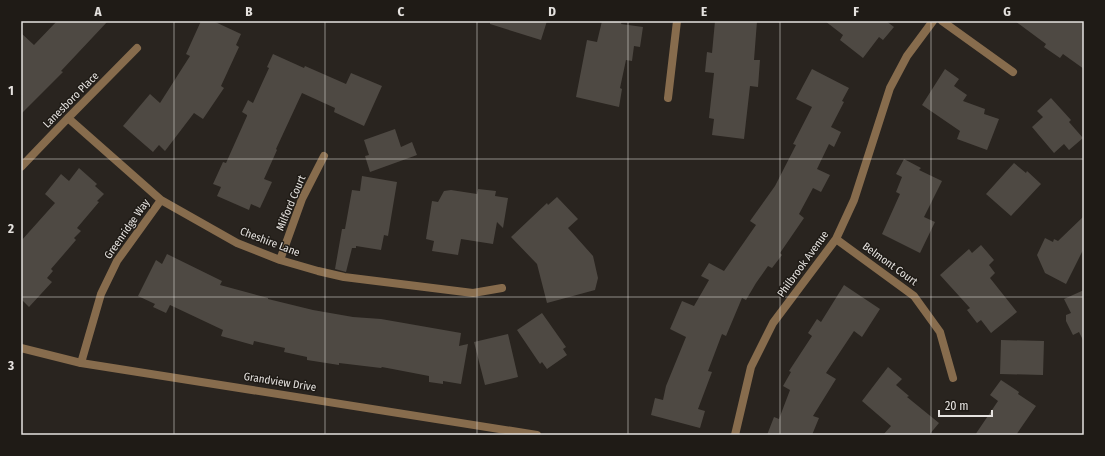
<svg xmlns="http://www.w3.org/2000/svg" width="1105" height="456" viewBox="0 0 1105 456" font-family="'Fira Sans Condensed',sans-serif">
  <rect width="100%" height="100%" fill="#29241f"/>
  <path fill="#4e4943" d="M 57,21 L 108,21 L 61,71 L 63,72 L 21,114 L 21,33 L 34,45 Z
    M 201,21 L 213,21 L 241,34 L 236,45 L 239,47 L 221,86 L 224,88 L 203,119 L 194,113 L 165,151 L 159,145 L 153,152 L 123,126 L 150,94 L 160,103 L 190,56 L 186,54 Z
    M 490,21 L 547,21 L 541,40 L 490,24 Z
    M 602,21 L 622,21 L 621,24 L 643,27 L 640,47 L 634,46 L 632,61 L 626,60 L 620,88 L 622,89 L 619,107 L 576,97 L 587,40 L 597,42 Z
    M 715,21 L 757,21 L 754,60 L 760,60 L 758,87 L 750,86 L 744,139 L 712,135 L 714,119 L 709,118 L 714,73 L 705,72 L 707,52 L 712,53 Z
    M 825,21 L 886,21 L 894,27 L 883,40 L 879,37 L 863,58 L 840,40 L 843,35 Z
    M 1015,21 L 1084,21 L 1084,69 L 1063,54 L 1060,58 L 1044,47 L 1046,44 Z
    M 273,54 L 304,68 L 305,66 L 346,84 L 351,73 L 382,86 L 364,126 L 334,112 L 335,108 L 302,93 L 276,149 L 277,150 L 264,179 L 272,182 L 260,208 L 251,204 L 249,210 L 217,196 L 221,187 L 213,184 L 223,162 L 226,163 L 247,116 L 247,115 L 242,112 L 248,100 L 253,103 L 269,68 L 267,67 Z
    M 812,69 L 849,88 L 842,101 L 844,102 L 831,127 L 841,132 L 834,147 L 829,144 L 817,169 L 830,175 L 821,192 L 813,188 L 799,214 L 804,218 L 780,253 L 782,255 L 772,268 L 768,266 L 756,283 L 746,300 L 742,298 L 726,336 L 722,334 L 708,371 L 712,372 L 698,409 L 705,411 L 700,428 L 651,415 L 655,398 L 663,400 L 666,386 L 686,337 L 670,329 L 682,301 L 694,306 L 709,280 L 701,276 L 709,263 L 724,271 L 756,225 L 750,221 L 775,186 L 796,145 L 793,144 L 812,107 L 796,99 Z
    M 945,69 L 959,79 L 954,86 L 967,95 L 963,101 L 985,109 L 984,114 L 999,119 L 987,150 L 957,139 L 960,131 L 922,105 Z
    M 1051,98 L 1071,120 L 1069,122 L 1083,138 L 1069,150 L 1064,144 L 1054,153 L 1032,127 L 1043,117 L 1037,111 Z
    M 395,129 L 401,147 L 412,142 L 417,155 L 370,172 L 365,156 L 369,155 L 364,140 Z
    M 904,159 L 921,168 L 919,170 L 942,181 L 924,217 L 935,222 L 920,253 L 882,234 L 900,194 L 896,192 L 902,177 L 896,174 Z
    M 1014,163 L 1026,173 L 1027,171 L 1041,184 L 1011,216 L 986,194 Z
    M 79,168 L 97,184 L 95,186 L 104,194 L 97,201 L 99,202 L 77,228 L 81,231 L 74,238 L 76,240 L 51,269 L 53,271 L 47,278 L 52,282 L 29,307 L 21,299 L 21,241 L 55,203 L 45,194 L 61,174 L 69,181 Z
    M 362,176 L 397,182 L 388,236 L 384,235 L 381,250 L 356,246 L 356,248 L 352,248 L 346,272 L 335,269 L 342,229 L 345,229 L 352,190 L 360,191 Z
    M 478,189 L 496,191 L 495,196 L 508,198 L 503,228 L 497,222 L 493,244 L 461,239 L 458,255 L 432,251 L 434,241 L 426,239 L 432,201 L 438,202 L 444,191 L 451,190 L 477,194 Z
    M 557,197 L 578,219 L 568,228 L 593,256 L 598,278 L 595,290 L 547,303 L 537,264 L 511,237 L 547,203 L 548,205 Z
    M 1084,216 L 1084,248 L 1066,284 L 1045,273 L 1037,255 L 1045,238 L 1053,242 L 1054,239 L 1058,241 Z
    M 981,245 L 994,260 L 989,265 L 995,273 L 990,278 L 1017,312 L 991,333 L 981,320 L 977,323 L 967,310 L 970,308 L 940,275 L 969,249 L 972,253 Z
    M 167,254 L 222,281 L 220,285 L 268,298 L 268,299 L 313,310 L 353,317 L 381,319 L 461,333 L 459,346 L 468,344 L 461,384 L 443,381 L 443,384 L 429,382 L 429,376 L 382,367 L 381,368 L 339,363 L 339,365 L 307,360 L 307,357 L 284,352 L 285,348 L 254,341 L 253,345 L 221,336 L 223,330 L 170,305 L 166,313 L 153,307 L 155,304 L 138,296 L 156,260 L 162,264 Z
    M 844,285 L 880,309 L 862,337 L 854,331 L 826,373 L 836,379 L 813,416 L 819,418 L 812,435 L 767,435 L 774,417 L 779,419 L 790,390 L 783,386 L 791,372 L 789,371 L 812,336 L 808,333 L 817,319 L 821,322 Z
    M 1084,290 L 1084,342 L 1079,332 L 1073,335 L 1066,321 L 1066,315 L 1071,313 L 1064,299 Z
    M 542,313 L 566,347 L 563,349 L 567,355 L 547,369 L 542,362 L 540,364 L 517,330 Z
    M 508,334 L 518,377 L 485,385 L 474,342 Z
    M 1001,340 L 1044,341 L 1043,375 L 1000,374 Z
    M 888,367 L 902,379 L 896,385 L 909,396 L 907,397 L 939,423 L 929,435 L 883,435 L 891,426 L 862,401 Z
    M 1001,380 L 1019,392 L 1018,394 L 1036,406 L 1016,435 L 975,435 L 998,401 L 990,395 Z"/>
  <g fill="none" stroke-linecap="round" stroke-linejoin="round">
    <path stroke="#876c4d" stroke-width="8" d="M 942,21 L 1013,72
      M 668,98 L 677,21
      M 68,118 L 161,200 L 237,243 L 280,260 L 318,271 L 344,277 L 473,293 L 502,288
      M 21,167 L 68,118 L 137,48
      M 836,239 L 914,296 L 940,332 L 953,378
      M 280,260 L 302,199 L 324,156
      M 81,363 L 101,294 L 117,261 L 161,200
      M 735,435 L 751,367 L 773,323 L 836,239 L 854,200 L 890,88 L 907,56 L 933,21"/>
    <path stroke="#876c4d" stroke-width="8" d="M 21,348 L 81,363 L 537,435"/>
  </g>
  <path fill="none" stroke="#e5e2df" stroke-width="1" stroke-opacity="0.55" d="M 174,21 L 174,435M 325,21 L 325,435M 477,21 L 477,435M 628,21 L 628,435M 780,21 L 780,435M 931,21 L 931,435M 21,159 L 1084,159M 21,297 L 1084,297"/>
  <g text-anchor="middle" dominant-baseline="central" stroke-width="3" stroke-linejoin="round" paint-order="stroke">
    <g font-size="11" fill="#e5e2df" stroke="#1f1b16">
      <text transform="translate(71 100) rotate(-45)">Lanesboro Place</text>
      <text transform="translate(291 203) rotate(-67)">Milford Court</text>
      <text transform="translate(127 229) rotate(-55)">Greenridge Way</text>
      <text transform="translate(270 242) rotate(21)">Cheshire Lane</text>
      <text transform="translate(803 264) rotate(-54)">Philbrook Avenue</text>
      <text transform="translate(890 264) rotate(36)">Belmont Court</text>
      <text transform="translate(280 382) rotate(9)">Grandview Drive</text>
    </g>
  </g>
  <rect width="1105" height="456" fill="none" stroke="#1f1b16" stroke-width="44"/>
  <path d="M939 410v6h53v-6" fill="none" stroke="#e5e2df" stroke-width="2"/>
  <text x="945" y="410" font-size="12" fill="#e5e2df" stroke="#1f1b16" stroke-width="3" paint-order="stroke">20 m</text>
  <rect x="22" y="22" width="1061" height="412" fill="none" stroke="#e5e2df" stroke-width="1.5"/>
  <g font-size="13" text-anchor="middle" font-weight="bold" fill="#e5e2df">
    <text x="98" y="16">A</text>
    <text x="249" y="16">B</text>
    <text x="401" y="16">C</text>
    <text x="552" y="16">D</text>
    <text x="704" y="16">E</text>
    <text x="856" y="16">F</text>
    <text x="1007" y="16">G</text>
    <text x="11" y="95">1</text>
    <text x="11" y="233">2</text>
    <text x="11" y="370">3</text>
  </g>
</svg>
